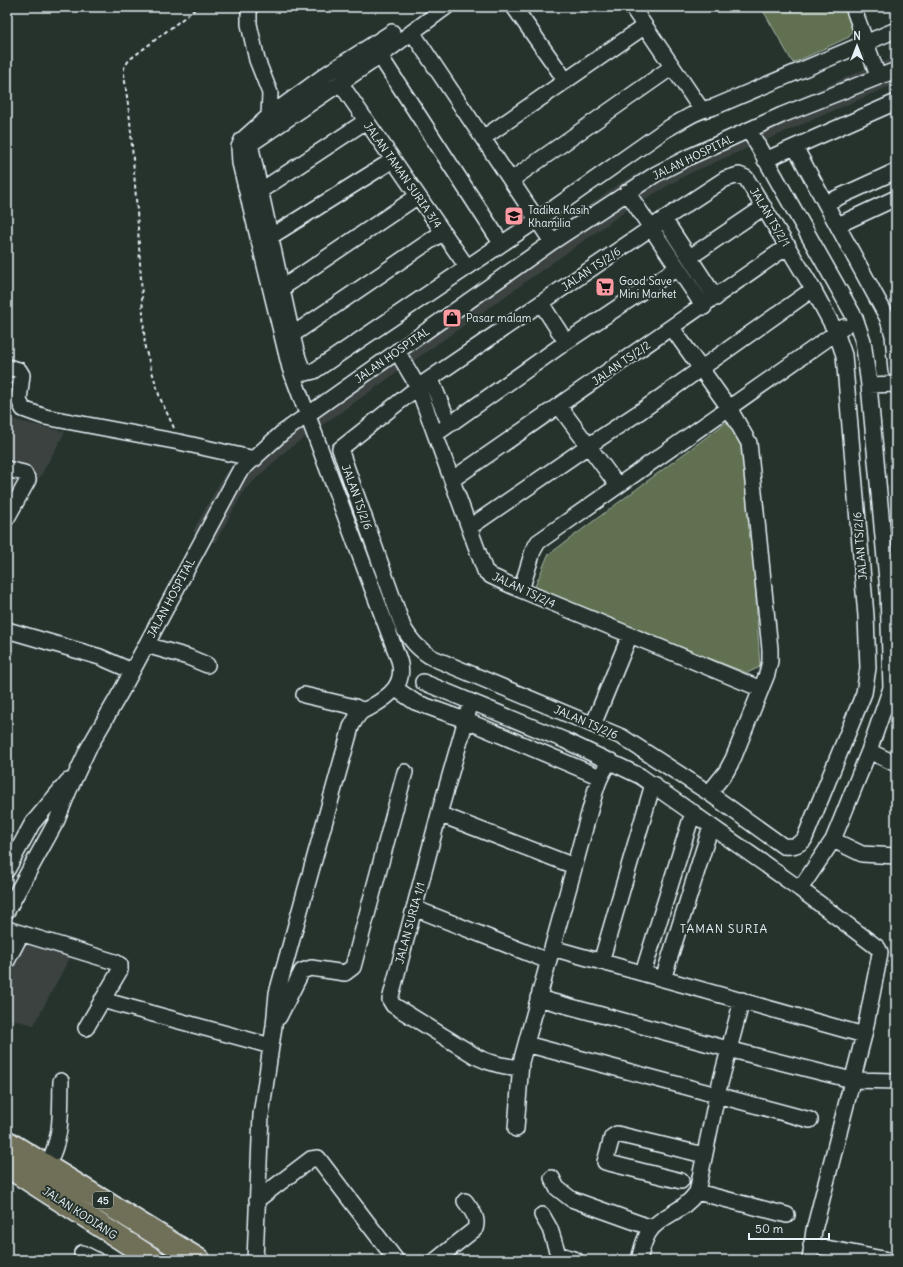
<svg xmlns="http://www.w3.org/2000/svg" width="903" height="1267" viewBox="0 0 903 1267" font-family="Delius,sans-serif">
  <rect width="100%" height="100%" fill="#26332d"/>
  <filter id="ink" filterUnits="userSpaceOnUse"><feTurbulence type="fractalNoise" baseFrequency=".025" numOctaves="2"/><feDisplacementMap in="SourceGraphic" scale="8" xChannelSelector="R" yChannelSelector="G"/><feConvolveMatrix kernelMatrix="1 2 1 2 8 2 1 2 1" color-interpolation-filters="sRGB"/></filter>
  <g filter="url(#ink)">
    <path fill="#3a4241" d="M 896,58 L 896,85 L 885,88 L 688,174 L 633,206 L 287,450 L 245,489 L 215,543 L 193,531 L 224,475 L 271,430 L 619,184 L 677,152 L 876,64 Z
      M 7,418 L 65,432 L 7,536 Z
      M 13,926 L 77,944 L 34,1025 L 7,1018 L 7,937 Z"/>
    <path fill="#617051" stroke="#a4b0a4" d="M 761,7 L 845,7 L 853,29 L 849,37 L 793,63 Z
      M 728,421 L 747,450 L 760,667 L 747,673 L 534,589 L 548,555 Z"/>
    <g fill="none" stroke-linecap="round" stroke-linejoin="round">
      <defs>
        <path id="minor" d="M 249,7 L 249,24 L 257,60 L 270,93 L 269,116
          M 446,7 L 380,56 L 252,143 L 251,148 L 292,335 C 295,345 298,366 306,373 L 314,371 L 537,220 L 665,130 C 682,121 696,110 714,107 L 896,30
          M 514,7 L 566,81
          M 632,7 L 701,109
          M 853,7 L 878,76
          M 412,32 L 552,242
          M 380,56 L 501,243
          M 342,82 L 345,90 L 467,267
          M 749,130 L 855,318 L 863,341 L 869,385 L 888,591 L 891,688 L 869,751 L 833,840 L 800,889
          M 483,138 L 645,26
          M 795,147 L 887,317 L 893,335 L 896,370
          M 765,160 L 896,102
          M 739,175 L 746,178 L 813,289 L 836,332 L 844,355 L 866,616 L 868,668 L 864,693 L 804,840 C 797,846 792,847 783,846 L 709,793 L 622,737 L 433,658 C 419,650 411,641 403,627 L 340,449 L 418,387 L 664,219 L 725,179 Z
          M 511,180 L 672,67
          M 260,191 L 366,121
          M 627,192 L 704,307
          M 826,203 L 896,171
          M 664,219 L 716,298
          M 838,225 L 896,198
          M 270,237 L 393,160
          M 690,257 L 764,207
          M 282,288 L 418,196
          M 541,303 L 566,342
          M 672,328 L 729,408 L 749,443 L 770,649 L 770,661 L 767,674 L 733,759 L 726,772 L 709,793
          M 292,335 L 443,232
          M 397,351 L 418,387 L 485,571 L 491,576 L 521,590 L 761,689
          M 7,367 L 19,370 L 22,375 L 19,400 L 23,409 L 45,417 L 179,442 L 255,459
          M 431,380 L 449,423
          M 869,385 L 896,384
          M 559,406 L 618,486
          M 436,434 L 566,342 L 677,268
          M 7,469 L 24,473 L 28,480 L 7,518
          M 453,479 L 788,246
          M 470,527 L 588,446 L 641,411 L 813,289
          M 521,590 L 533,551 L 538,542 L 844,327
          M 7,630 L 100,657 L 132,671
          M 146,645 L 188,657 L 207,665
          M 423,682 L 564,740 L 640,776 L 800,889 L 878,948 L 880,952 L 879,959 L 864,1035 L 814,1230 L 810,1260
          M 396,689 L 415,702 L 465,720 L 600,777
          M 304,695 L 355,707 L 363,711
          M 471,702 L 439,814 L 390,1000 L 393,1005 L 477,1057 C 491,1064 504,1066 520,1068
          M 593,725 L 630,635
          M 869,751 L 896,764
          M 439,814 L 574,866
          M 833,840 L 862,854 L 896,856
          M 7,870 L 32,824 L 68,781
          M 414,908 L 548,961
          M 7,911 L 57,820 L 69,790 L 88,749 L 122,690 L 239,472 L 282,433 L 552,242 L 656,174 L 691,156 L 782,115 L 896,70
          M 7,929 L 115,962 L 120,965 L 120,970 L 86,1028
          M 552,948 L 864,1035
          M 7,961 L 21,934
          M 601,962 L 653,784
          M 643,973 L 693,812
          M 663,979 L 711,826
          M 538,998 L 728,1049 L 852,1080 L 896,1081
          M 102,1000 L 271,1046
          M 279,1017 L 302,971 L 311,968 L 345,973 L 353,967 L 405,772
          M 526,1044 L 810,1120
          M 516,1129 L 521,1062 L 588,817 C 594,798 597,776 611,761
          M 47,1166 C 63,1136 60,1113 61,1081
          M 552,1178 L 557,1188 L 571,1199 L 652,1228
          M 681,1181 L 605,1162 L 612,1137 L 617,1134 L 704,1155
          M 697,1192 L 787,1215
          M 257,1200 L 311,1159 L 318,1158 L 396,1260
          M 542,1215 L 550,1229 L 558,1254 L 576,1260
          M 811,1245 L 888,1260
          M 82,1253 L 96,1260
          M 255,1260 L 261,1115 L 274,1026 L 277,993 L 351,727 C 354,721 358,715 362,711 C 365,709 368,709 371,707 C 390,696 406,684 399,660 L 290,368 L 240,163 L 239,147 L 242,140 L 269,116 L 328,73 L 392,32
          M 436,1260 L 475,1229 C 479,1217 471,1210 465,1201
          M 639,1260 C 642,1249 644,1237 652,1228 C 666,1213 683,1212 697,1192 L 717,1095 L 742,1000"/>
        <path id="highway" d="M 7,1142 L 199,1260
          M 7,1166 L 154,1260"/>
      </defs>
      <use href="#minor" stroke="#e8f1f8" stroke-width="18"/>
      <use href="#highway" stroke="#e8f1f8" stroke-width="25"/>
      <path stroke="#e8f1f8" stroke-width="2" stroke-dasharray="4 3" stroke-linecap="butt" d="M 174,428 L 160,398 L 145,348 L 137,211 L 130,120 L 124,74 L 124,68 L 129,60 L 198,7"/>
      <use href="#minor" stroke="#26332d" stroke-width="15"/>
      <use href="#highway" stroke="#706f59" stroke-width="22"/>
    </g>
  </g>
  <defs>
    <symbol id="school-square" viewBox="-11 -11 22 22"><rect x="-9" y="-9" width="18" height="18" rx="4" fill="#ff9aa2" stroke="#26332d"/><path d="M0-5L7-2L0 1L-7-2ZM-4 1L0 2.5L4 1V4Q0 6-4 4Z" fill="#111"/></symbol>
    <symbol id="supermarket-square" viewBox="-11 -11 22 22"><rect x="-9" y="-9" width="18" height="18" rx="4" fill="#ff9aa2" stroke="#26332d"/><path d="M-6-5.5h2.5l.6 2H6L4.5 2H-2.5L-4.4-4H-6ZM-1.5 3.2a1.3 1.3 0 1 0 .1 0ZM3 3.2a1.3 1.3 0 1 0 .1 0Z" fill="#111"/></symbol>
    <symbol id="shop-square" viewBox="-11 -11 22 22"><rect x="-9" y="-9" width="18" height="18" rx="4" fill="#ff9aa2" stroke="#26332d"/><path d="M-5-2.5h2.3a2.7 3.5 0 0 1 5.4 0H5L5.5 6h-11ZM-1.5-2.5h3a1.5 2.3 0 0 0-3 0Z" fill="#111"/></symbol>
  </defs>
  <g fill-rule="evenodd">
    <use href="#school-square" x="503" y="205" width="22" height="22"/>
    <use href="#supermarket-square" x="594" y="276" width="22" height="22"/>
    <use href="#shop-square" x="441" y="307" width="22" height="22"/>
  </g>
  <g text-anchor="middle" dominant-baseline="central" stroke-width="4" stroke-linejoin="round" paint-order="stroke">
    <rect fill="#26332d" stroke="#aeb8bb" stroke-width="1" x="93" y="1192" width="20" height="16" rx="3"/>
    <g font-size="10" font-weight="bold" fill="#e8f1f8">
      <text x="103" y="1200">45</text>
    </g>
    <g font-size="11" fill="#e8f1f8" stroke="#26332d">
      <text transform="translate(693 157) rotate(-26)">JALAN HOSPITAL</text>
      <text transform="translate(403 175) rotate(55)">JALAN TAMAN SURIA 3/4</text>
      <text transform="translate(770 217) rotate(59)">JALAN TS/2/1</text>
      <text transform="translate(591 269) rotate(-34)">JALAN TS/2/6</text>
      <text transform="translate(392 355) rotate(-35)">JALAN HOSPITAL</text>
      <text transform="translate(621 363) rotate(-35)">JALAN TS/2/2</text>
      <text transform="translate(357 497) rotate(70)">JALAN TS/2/6</text>
      <text transform="translate(860 546) rotate(-95)">JALAN TS/2/6</text>
      <text transform="translate(524 590) rotate(25)">JALAN TS/2/4</text>
      <text transform="translate(171 598) rotate(-62)">JALAN HOSPITAL</text>
      <text transform="translate(586 722) rotate(23)">JALAN TS/2/6</text>
      <text transform="translate(410 923) rotate(-75)">JALAN SURIA 1/1</text>
      <text transform="translate(80 1213) rotate(33)">JALAN KODIANG</text>
    </g>
    <g font-size="11" fill="#e8f1f8" stroke="#26332d" text-anchor="start">
      <text x="528" y="210">Tadika Kasih<tspan x="528" dy="13">Khamilia</tspan></text>
      <text x="619" y="281">Good Save<tspan x="619" dy="13">Mini Market</tspan></text>
      <text x="466" y="318">Pasar malam</text>
    </g>
    <g font-size="12" letter-spacing="1" fill="#e8f1f8" stroke="#26332d">
      <text x="724" y="928">TAMAN SURIA</text>
    </g>
  </g>
  <rect width="903" height="1267" fill="none" stroke="#26332d" stroke-width="24"/>
  <rect x="12" y="12" width="879" height="1243" fill="none" stroke="#e8f1f8" stroke-width="1.5" filter="url(#ink)"/>
  <g transform="translate(857 46)" stroke="#26332d" stroke-width="3" paint-order="stroke">
  <path d="M0-3L7 15L0 10L-7 15Z" fill="#e8f1f8"/>
  <text y="-6" font-size="11" font-weight="bold" text-anchor="middle" fill="#e8f1f8">N</text>
  </g>
  <path d="M749 1233v6h80v-6" fill="none" stroke="#e8f1f8" stroke-width="2"/>
  <text x="755" y="1233" font-size="12" fill="#e8f1f8" stroke="#26332d" stroke-width="3" paint-order="stroke">50 m</text>
</svg>
